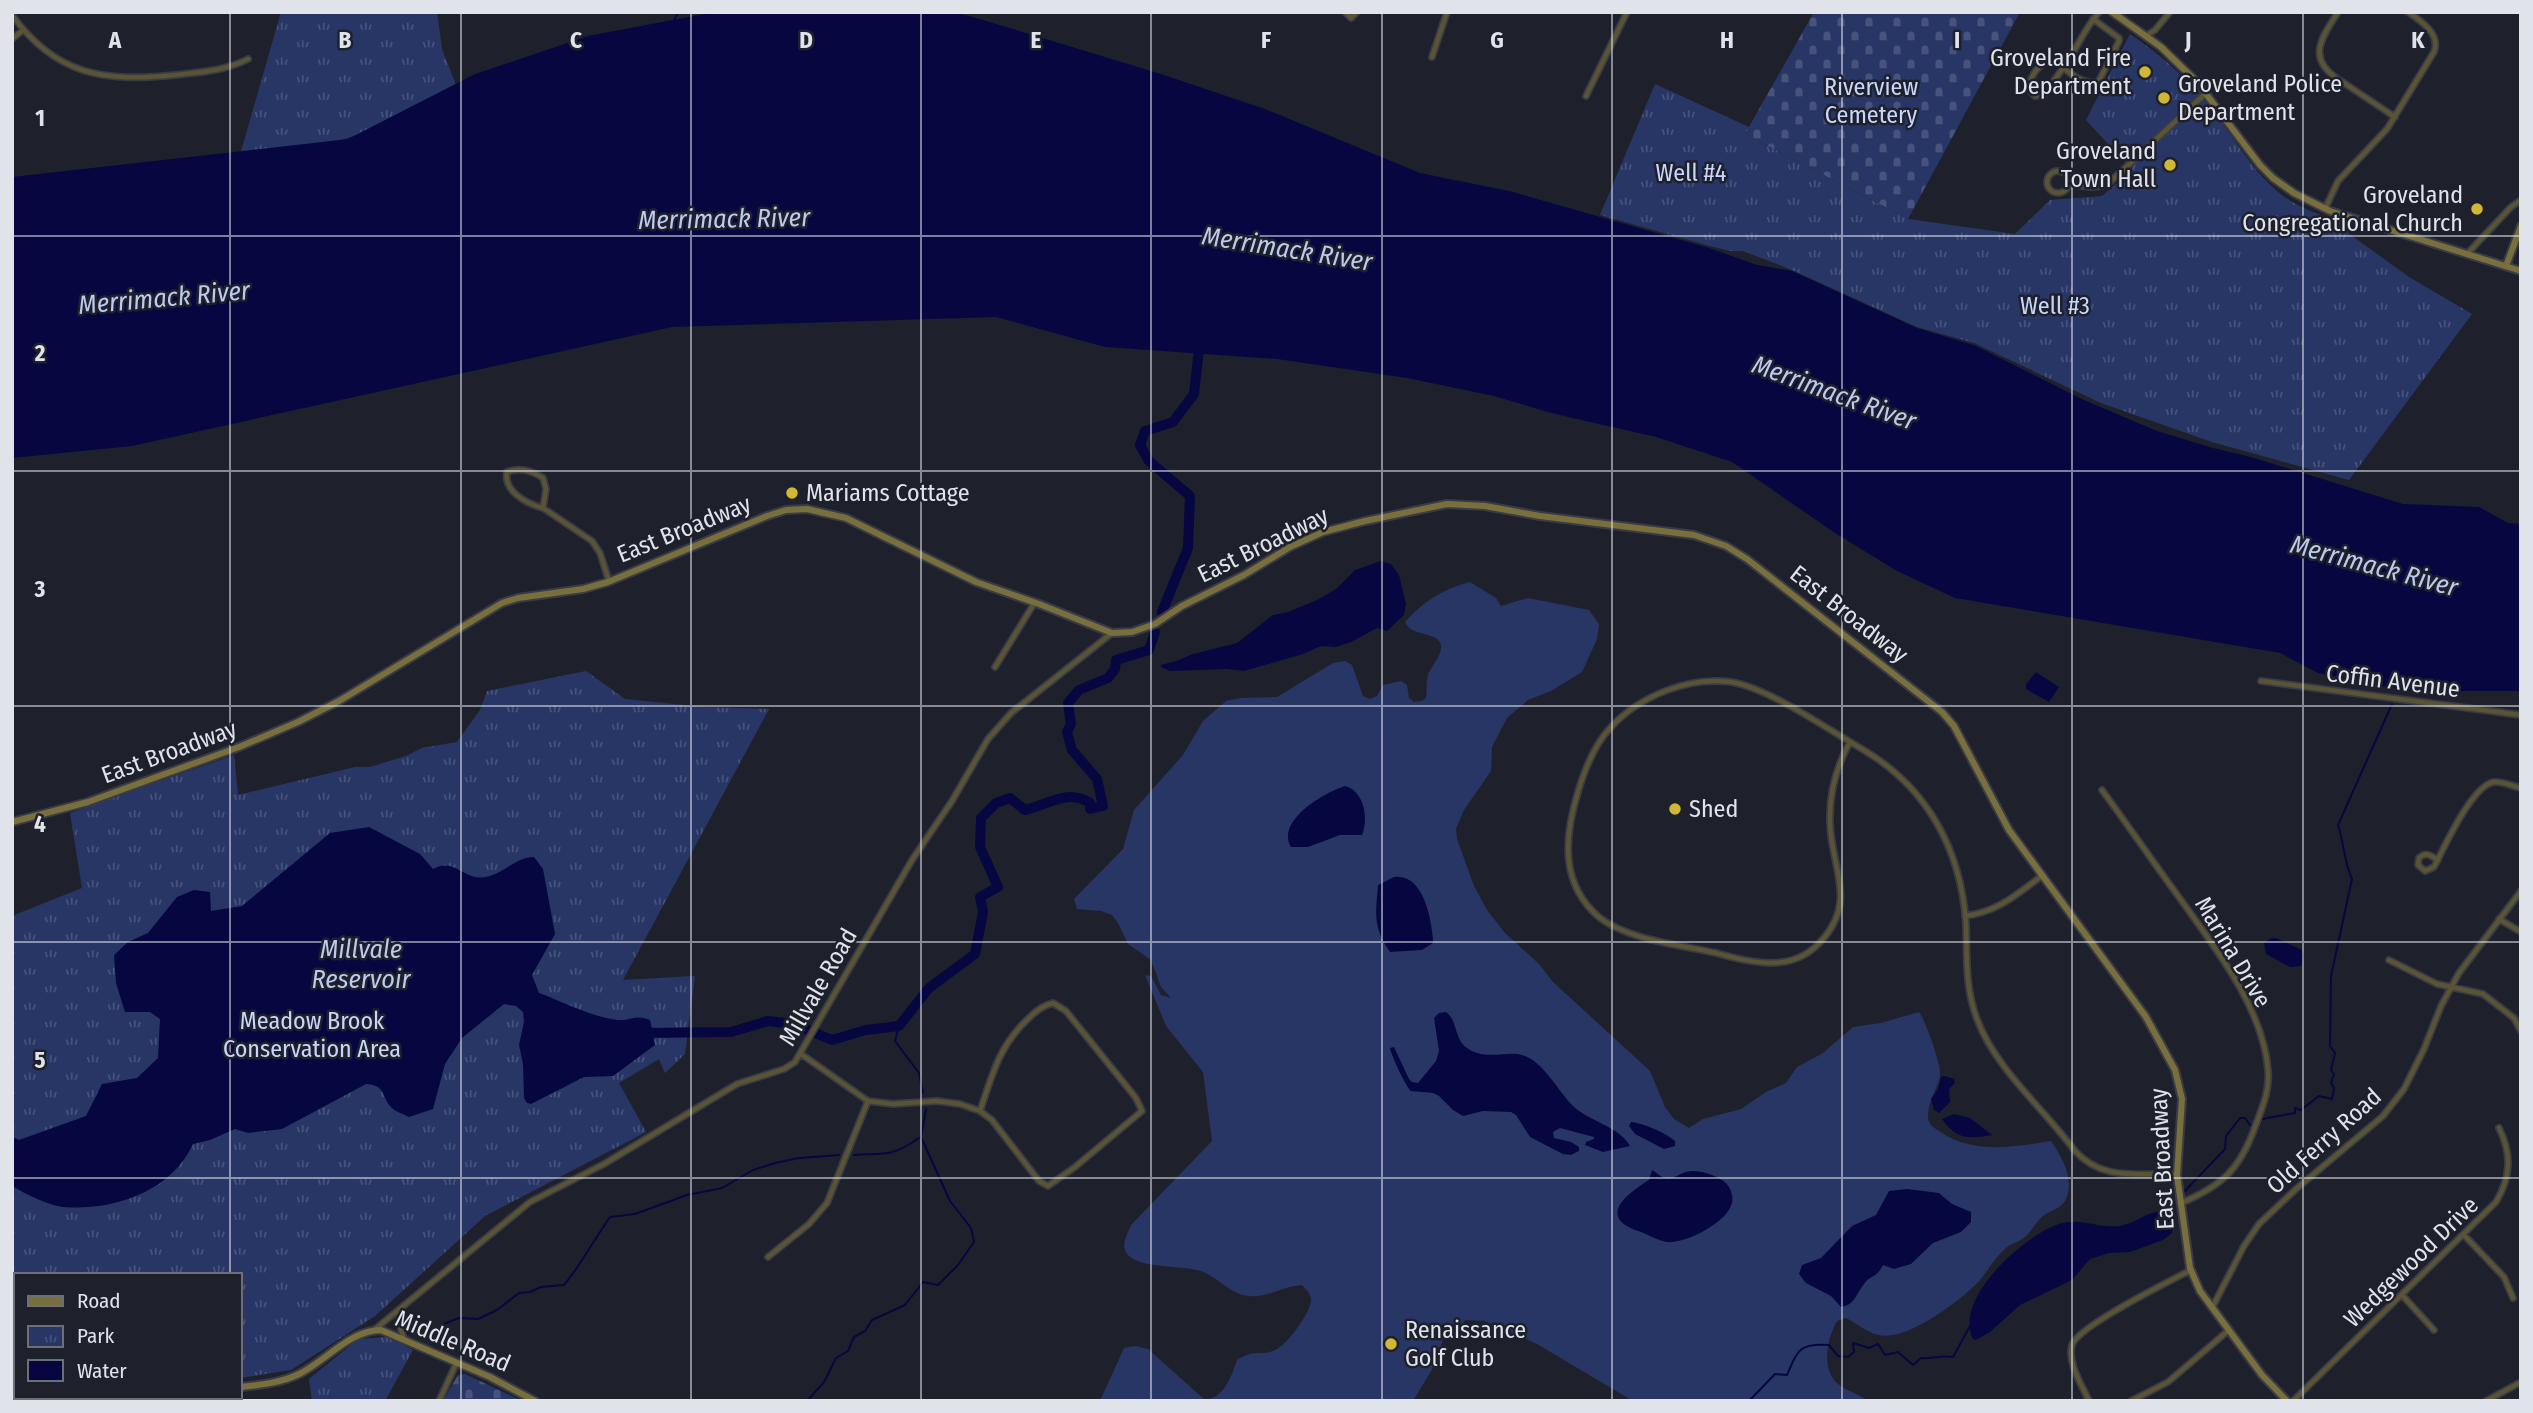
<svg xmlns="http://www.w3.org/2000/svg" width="2533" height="1413" viewBox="0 0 2533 1413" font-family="'Fira Sans Condensed',sans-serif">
  <defs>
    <pattern id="cemetery-stones" width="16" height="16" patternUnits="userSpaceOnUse" patternTransform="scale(1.75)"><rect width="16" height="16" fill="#283666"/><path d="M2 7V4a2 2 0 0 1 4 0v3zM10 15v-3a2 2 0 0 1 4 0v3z" fill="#47537c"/></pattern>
    <pattern id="park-tufts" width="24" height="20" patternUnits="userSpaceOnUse" patternTransform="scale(1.75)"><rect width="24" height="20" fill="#283666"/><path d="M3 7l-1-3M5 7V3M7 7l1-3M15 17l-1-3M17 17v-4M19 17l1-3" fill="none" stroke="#47537c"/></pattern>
  </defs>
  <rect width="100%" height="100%" fill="#1e212c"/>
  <path fill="#283666" d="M 1470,582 L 1496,598 L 1501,606 L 1528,598 L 1589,610 L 1599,624 L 1597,639 L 1582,672 L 1551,691 L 1528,700 L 1507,718 L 1492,747 L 1491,771 L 1464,810 L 1456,829 L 1457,839 L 1474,886 L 1487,910 L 1505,933 L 1539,964 L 1553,982 L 1650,1071 L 1665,1107 L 1674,1119 L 1689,1128 L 1703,1119 L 1741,1109 L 1766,1092 L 1786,1083 L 1797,1067 L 1823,1053 L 1853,1027 L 1881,1023 L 1919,1012 C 1925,1019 1940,1062 1940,1072 C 1941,1085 1927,1100 1928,1118 C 1929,1126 1936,1129 1942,1133 C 1974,1154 2016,1147 2051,1141 C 2062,1157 2076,1181 2065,1201 C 2060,1209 2051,1210 2043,1216 C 2036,1221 2033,1230 2026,1236 C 2021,1241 2013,1243 2007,1247 C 1995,1257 1989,1269 1980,1280 C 1962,1300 1906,1342 1879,1335 C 1868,1333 1856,1323 1846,1318 L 1837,1321 C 1826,1340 1820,1374 1842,1387 C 1850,1392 1859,1394 1867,1401 L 1633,1401 L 1537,1344 L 1485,1321 L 1466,1320 L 1443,1339 L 1437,1361 L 1413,1401 L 1100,1401 L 1124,1348 L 1136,1346 L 1148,1349 L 1205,1400 C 1225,1397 1231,1377 1237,1360 C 1254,1349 1259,1356 1273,1351 C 1286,1347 1312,1311 1311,1299 C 1310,1292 1306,1290 1302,1285 C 1283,1286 1268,1298 1249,1296 C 1231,1295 1218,1277 1201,1271 C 1183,1265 1139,1269 1127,1254 C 1120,1245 1128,1232 1132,1224 L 1212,1141 L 1203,1072 L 1166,1026 L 1145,975 L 1151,976 L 1161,995 L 1171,998 L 1161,987 L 1151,960 L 1128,944 L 1118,923 L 1112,915 L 1101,911 L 1077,909 L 1074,899 L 1123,849 L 1134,810 L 1183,755 L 1203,721 L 1226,701 L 1240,698 L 1277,697 L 1333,663 L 1345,661 L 1352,665 L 1363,696 L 1370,699 L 1377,696 L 1383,685 L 1401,681 L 1407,685 L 1409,698 L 1414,702 L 1422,701 L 1426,698 C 1427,691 1426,682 1428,675 C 1431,664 1452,647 1434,637 C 1423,632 1411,634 1405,622 C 1424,601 1443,589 1470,582 Z"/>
  <path fill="url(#cemetery-stones)" d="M 1814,12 L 2020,12 L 1908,219 L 1745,134 Z
    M 465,1374 L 522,1401 L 443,1401 L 458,1375 Z"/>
  <path fill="url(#park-tufts)" d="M 281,12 L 437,12 L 442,49 L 456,85 L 360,134 L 328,144 L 240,155 Z
    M 2130,34 C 2163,56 2192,83 2216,115 C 2240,146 2259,183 2294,203 C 2311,213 2331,218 2350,223 L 2348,233 L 2409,277 L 2472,314 L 2349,480 L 2212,442 L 2101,403 L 1974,343 L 1917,327 L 1792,270 L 1743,251 L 1730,251 L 1710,246 L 1600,215 L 1655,84 L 1749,127 L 1745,134 L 1908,219 L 2015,234 L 2050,200 L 2102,196 L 2132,170 L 2086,120 Z
    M 586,671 L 625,699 L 703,707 L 769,709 L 623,980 L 695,976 L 685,1054 L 665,1073 L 659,1059 L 619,1083 L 646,1132 L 485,1216 L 375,1316 L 291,1370 L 240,1378 L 240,1275 L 16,1275 L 16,1312 L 12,1313 L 12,916 L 82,888 L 70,813 L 234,755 L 238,795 L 355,767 L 370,767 L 406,756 L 422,748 L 457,742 L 480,710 L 487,691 Z
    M 387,1337 L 413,1350 L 385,1401 L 312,1401 L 309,1379 L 358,1339 Z"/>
  <path fill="#060741" d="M 715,12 L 954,12 L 983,20 L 1161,74 L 1265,109 L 1420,173 L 1509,191 L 1709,248 L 1757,265 L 1792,271 L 1917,328 L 1976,346 L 2084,400 L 2157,431 L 2213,448 L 2251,457 L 2403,504 L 2479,507 L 2508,523 L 2521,524 L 2521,691 L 2407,691 L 2318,673 L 2280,653 L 1955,598 L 1897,571 L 1835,533 L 1732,462 L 1656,437 L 1551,413 L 1494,396 L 1407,378 L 1277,359 L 1105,347 L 996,317 L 672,327 L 132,446 L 12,458 L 12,177 L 348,139 L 475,74 L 588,36 Z
    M 1381,561 L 1391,564 L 1399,575 L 1406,604 L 1404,615 L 1387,631 L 1377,628 L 1351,642 L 1336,647 L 1321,646 L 1303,654 L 1244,671 L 1227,669 L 1170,671 L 1161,667 L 1161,665 L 1176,661 L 1193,654 L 1237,643 L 1273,615 L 1288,612 L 1317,600 L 1336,589 L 1355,570 Z
    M 2036,672 L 2059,687 L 2049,702 L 2026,689 L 2026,684 Z
    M 1345,786 C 1364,791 1369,818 1362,835 L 1340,835 L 1308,847 L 1291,847 C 1275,821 1325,792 1345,786 Z
    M 369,827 L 420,854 L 433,869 C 451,859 459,873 475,877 C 498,881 513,857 534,857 L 543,869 L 555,934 L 532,975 L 539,993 C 564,1002 591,1017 618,1020 C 632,1021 633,1014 650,1020 L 655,1045 L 613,1076 L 584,1077 L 531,1104 L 527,1103 L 524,1098 L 523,1064 L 519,1045 L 524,1022 L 523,1012 L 516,1006 L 504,1004 L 462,1038 L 445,1064 L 433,1109 L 409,1117 C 404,1114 396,1112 392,1108 C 381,1098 387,1085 366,1084 L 282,1129 L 248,1133 L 235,1129 L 210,1140 L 193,1144 C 171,1192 113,1211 63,1207 C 47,1205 26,1194 12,1186 L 12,1137 L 19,1140 L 86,1116 L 102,1084 L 137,1078 L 158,1058 L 160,1019 L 150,1012 L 125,1012 L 116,983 L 114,955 L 128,942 L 148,933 L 177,897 L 194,890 L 210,892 L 211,911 L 242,906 L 330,833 Z
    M 1394,877 C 1423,873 1431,917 1433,939 L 1433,943 L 1422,950 L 1390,952 C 1372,927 1376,912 1378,885 Z
    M 2271,938 L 2276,938 L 2302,950 L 2304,957 L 2301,966 L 2290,967 L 2266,954 L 2264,943 Z
    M 1446,1012 C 1458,1021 1454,1039 1467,1048 C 1487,1062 1509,1049 1525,1056 C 1543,1062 1559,1092 1573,1106 C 1587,1120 1620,1127 1630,1146 L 1603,1152 L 1585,1145 L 1586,1142 L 1594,1139 L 1594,1137 L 1560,1128 L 1553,1132 L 1554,1138 L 1571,1142 L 1579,1147 L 1579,1151 L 1571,1155 L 1563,1154 L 1530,1137 L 1516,1115 L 1511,1112 L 1483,1111 L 1463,1116 L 1453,1110 L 1439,1096 L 1433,1093 L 1411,1091 C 1406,1087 1391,1055 1390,1048 L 1394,1047 L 1409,1079 L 1412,1082 L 1418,1083 L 1436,1061 L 1439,1051 L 1434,1018 L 1439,1013 Z
    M 1945,1076 L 1954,1079 L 1955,1083 L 1949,1089 L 1950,1102 L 1939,1113 L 1934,1110 L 1931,1099 L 1938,1089 L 1941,1077 Z
    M 1954,1114 L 1970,1118 L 1992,1135 C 1970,1139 1956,1140 1942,1119 Z
    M 1631,1122 C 1643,1123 1666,1133 1675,1141 L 1675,1146 L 1664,1149 L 1635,1134 L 1629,1126 Z
    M 1652,1170 C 1657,1172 1660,1177 1665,1178 C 1674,1180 1678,1174 1686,1172 C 1697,1169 1712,1174 1722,1180 C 1729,1184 1734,1194 1732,1203 C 1727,1223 1685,1244 1666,1242 C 1657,1240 1649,1235 1641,1232 C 1596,1218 1625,1195 1649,1180 Z
    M 1907,1189 L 1939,1193 L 1952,1204 L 1971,1212 L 1971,1222 L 1961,1232 L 1933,1243 L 1911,1264 L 1894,1269 L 1883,1265 C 1876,1279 1871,1274 1864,1284 C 1856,1294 1855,1305 1841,1307 L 1831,1296 L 1806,1283 L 1799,1274 L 1802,1265 L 1821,1258 L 1852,1226 L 1876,1215 L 1889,1191 Z
    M 2160,1211 L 2168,1215 L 2173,1226 L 2172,1233 L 2163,1240 L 2130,1252 L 2109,1253 L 2090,1259 L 2072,1280 L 2020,1305 L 1990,1332 L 1976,1340 L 1973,1339 C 1953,1299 2022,1238 2056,1225 C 2080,1216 2097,1229 2120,1226 C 2134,1224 2145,1213 2160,1211 Z"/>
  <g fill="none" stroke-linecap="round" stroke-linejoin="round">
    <path stroke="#060741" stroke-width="2" d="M 674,21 L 678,12
      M 899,1026 L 895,1041 L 919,1073 L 923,1093
      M 2262,1119 L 2295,1113 L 2295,1108 L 2301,1110 L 2319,1096 L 2332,1099 L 2334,1088 L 2331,1083 L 2334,1074 L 2331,1070 L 2335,1053 L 2330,1046 L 2331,976 L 2352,879 C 2344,862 2344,843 2338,825 L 2392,704
      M 854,1155 C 885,1153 892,1157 919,1138
      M 2184,1192 L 2225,1149 L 2226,1136 L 2240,1118 L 2245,1118 L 2250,1125
      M 2164,1215 L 2173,1202
      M 407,1333 L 433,1333 L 446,1323 L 459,1318 L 478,1319 L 497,1310 L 519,1293 L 530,1292 L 541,1287 L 564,1285 C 580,1266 594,1240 610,1217 L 635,1214 L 687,1195 L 722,1188 L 753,1170 L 775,1163 L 799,1158 L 839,1155
      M 807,1401 L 824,1382 L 836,1358 L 848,1351 L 854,1337 L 865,1331 L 872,1320 L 905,1305 L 923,1282 L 938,1285 L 958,1265 L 974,1242 L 971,1228 L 950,1201 L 921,1137 L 926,1109
      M 1749,1401 L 1775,1374 L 1787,1375 C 1798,1349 1800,1343 1829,1345 L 1838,1356 L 1848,1357 L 1854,1352 L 1853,1343 L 1869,1348 L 1878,1344 L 1885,1355 L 1898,1352 L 1913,1365 L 1921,1358 C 1933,1359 1941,1355 1953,1357 L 1970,1326"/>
    <path stroke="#060741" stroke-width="10" d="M 1162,612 L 1188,548 L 1190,496 L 1149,461 L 1140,445 L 1145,431 L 1173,422 L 1194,394 L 1200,340
      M 639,1033 L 731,1032 L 768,1021 L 794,1024 L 832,1040 L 866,1030 L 899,1026 L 929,988 L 975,954 L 983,912 L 980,897 L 998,887 L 980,847 L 981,818 L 996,803 L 1010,798 L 1025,810 C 1048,805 1067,788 1090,803 L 1090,809 L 1103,806 L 1097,779 L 1072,750 L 1067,732 L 1071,724 L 1068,703 L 1079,690 L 1108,678 L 1115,669 L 1116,660 L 1149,650 L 1155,632"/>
    <defs>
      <path id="street" d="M 1345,12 L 1351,18 L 1357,12
        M 2338,12 C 2324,35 2306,56 2335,77 L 2395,117
        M 12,15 C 56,76 105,82 175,75 C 201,72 224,71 248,59
        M 2093,19 L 2119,38 L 2119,41 L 2100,79 L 2097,83 C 2088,83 2077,79 2070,73 C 2065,70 2063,64 2057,62 C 2041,57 2029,77 2029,90 L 2035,96 L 2045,94 C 2053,81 2063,69 2071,56 C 2082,38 2085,29 2099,12
        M 2146,36 L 2155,30 L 2170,12
        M 12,39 L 23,30
        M 1432,57 L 1447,12
        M 1586,96 L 1627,12
        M2047 182a11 11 0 1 1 22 0a11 11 0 1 1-22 0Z
        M 2068,184 C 2083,186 2097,190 2110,182 L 2206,93
        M 2325,209 L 2338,181 L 2387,129 L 2434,52 C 2441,34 2421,21 2408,12
        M 2467,254 L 2511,207 L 2521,200
        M 543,508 L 546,489 L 543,478 C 531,470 520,467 507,472 C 503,491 527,504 543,508 L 592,541 L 600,553 L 609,581
        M 995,667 L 1035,602
        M 2261,681 L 2521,715
        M 1850,742 C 1836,767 1829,795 1830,823 C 1831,867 1857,900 1823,939 C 1794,974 1754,963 1716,953 C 1681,945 1629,940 1600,918 C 1560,885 1564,837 1578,792 C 1585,768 1594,745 1611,727 C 1640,696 1689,676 1731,682 C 1769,688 1827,729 1862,749 C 1927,787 1961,849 1966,924 C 1967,956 1965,988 1977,1019 C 1995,1068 2044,1109 2075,1151 C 2103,1182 2140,1172 2177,1175
        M 2102,790 C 2127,824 2151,859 2176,893 C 2212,944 2263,1006 2268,1070 C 2270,1091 2262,1108 2255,1127 C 2240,1169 2222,1186 2181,1203
        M 2438,860 C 2431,856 2426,851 2419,858 L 2418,865 L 2425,871 L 2434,867 C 2444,848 2472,785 2494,782 C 2502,781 2512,786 2521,788
        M 1965,916 C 1998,912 2017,894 2043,875
        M 2499,919 L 2521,932
        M 2389,960 L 2437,984 L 2483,994 L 2514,1018 L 2521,1031
        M 801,1054 L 868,1101 L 893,1104 L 937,1101 L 960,1104 L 980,1111 C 993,1073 999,1045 1030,1017 C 1037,1010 1044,1005 1053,1003 L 1066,1011 L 1136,1098 L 1142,1111 L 1075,1167 L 1048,1186 L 1039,1181 L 992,1120 L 980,1111
        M 2464,1235 L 2504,1277 L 2513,1298
        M 768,1257 L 809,1224 L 827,1203 L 868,1101
        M 2402,1295 L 2434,1330
        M 2212,1308 L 2244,1246 L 2259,1224 L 2296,1189 L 2383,1116 L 2404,1089 L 2424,1049 L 2441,1006 L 2459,973 L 2521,891
        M 399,1310 L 399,1323 L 404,1339
        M 374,1330 L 530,1202 L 604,1164 L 737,1084 L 784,1069 L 795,1062 L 912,860 L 952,801 L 988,739 L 1011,713 L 1112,633
        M 439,1401 L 456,1364
        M 2089,1401 C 2082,1385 2067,1363 2072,1345 C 2078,1326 2170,1281 2191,1270
        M 2131,1401 L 2168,1382 L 2229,1330
        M 2293,1401 L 2496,1202 C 2511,1177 2512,1154 2499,1128
        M 2486,1401 L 2521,1382"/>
      <path id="secondary" d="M 2112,12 L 2161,47 L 2197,82 L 2260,165 L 2273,178 L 2294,193 L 2330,211 L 2521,271
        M 2506,266 L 2521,226
        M 12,822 L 88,802 L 239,747 L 298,722 L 339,701 L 502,603 L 518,598 L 583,589 L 608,582 L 767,516 L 786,510 L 807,509 L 846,518 L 976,582 L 1039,604 L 1112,633 L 1132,632 L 1155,624 L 1182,606 L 1244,575 L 1290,547 L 1323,532 L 1365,521 L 1447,504 L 1485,506 L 1540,516 L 1694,535 L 1726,546 L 1747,559 L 1942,712 L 1954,726 L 2009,830 L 2146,1017 L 2175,1070 L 2182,1099 L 2177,1175 L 2190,1268 L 2200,1291 L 2262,1375 L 2287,1401
        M 240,1387 C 259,1385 281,1383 299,1374 C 326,1361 350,1330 381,1330 L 490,1377 L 535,1401
        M 104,1401 L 151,1397"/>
    </defs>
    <use href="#street" stroke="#393c47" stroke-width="8"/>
    <use href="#secondary" stroke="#393c47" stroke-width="10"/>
    <use href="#street" stroke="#5a5435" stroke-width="4.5"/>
    <use href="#secondary" stroke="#796f3d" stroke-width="6"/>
  </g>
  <path fill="none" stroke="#e0e3ea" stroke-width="2" stroke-opacity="0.55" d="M 230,12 L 230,1275M 461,12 L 461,1401M 691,12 L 691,1401M 921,12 L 921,1401M 1151,12 L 1151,1401M 1382,12 L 1382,1401M 1612,12 L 1612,1401M 1842,12 L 1842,1401M 2072,12 L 2072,1401M 2303,12 L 2303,1401M 12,236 L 2521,236M 12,471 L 2521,471M 12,706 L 2521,706M 12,942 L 2521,942M 12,1178 L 2521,1178M 230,1397 L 230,1401"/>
  <g fill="#d0b836" stroke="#1e212c" stroke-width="2.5">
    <circle cx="2145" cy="72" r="7"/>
    <circle cx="2164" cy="98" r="7"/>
    <circle cx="2170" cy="165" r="7"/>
    <circle cx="2477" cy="209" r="7"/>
    <circle cx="792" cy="493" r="7"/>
    <circle cx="1675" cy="809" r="7"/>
    <circle cx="1391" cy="1344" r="7"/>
  </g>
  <g text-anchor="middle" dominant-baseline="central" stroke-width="5" stroke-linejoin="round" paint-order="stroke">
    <g font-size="24" fill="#e0e3ea" stroke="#1e212c" text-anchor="start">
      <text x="2131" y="58" text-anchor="end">Groveland Fire<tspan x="2131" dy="28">Department</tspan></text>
      <text x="2178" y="84">Groveland Police<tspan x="2178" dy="28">Department</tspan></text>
      <text x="2156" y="151" text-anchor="end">Groveland<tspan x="2156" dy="28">Town Hall</tspan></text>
      <text x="2463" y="195" text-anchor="end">Groveland<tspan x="2463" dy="28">Congregational Church</tspan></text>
      <text x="806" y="493">Mariams Cottage</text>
      <text x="1689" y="809">Shed</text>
      <text x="1405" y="1330">Renaissance<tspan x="1405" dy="28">Golf Club</tspan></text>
    </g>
    <g font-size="24" fill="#c9d6fc" stroke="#1e212c">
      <text x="1871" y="87">Riverview<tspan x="1871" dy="28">Cemetery</tspan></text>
      <text x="1691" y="173">Well #4</text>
      <text x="2055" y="306">Well #3</text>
      <text x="312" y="1021">Meadow Brook<tspan x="312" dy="28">Conservation Area</tspan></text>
    </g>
    <g font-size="24" fill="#e0e3ea" stroke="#1e212c">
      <text transform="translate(684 529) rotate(-22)">East Broadway</text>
      <text transform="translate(1263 545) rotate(-26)">East Broadway</text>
      <text transform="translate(1849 614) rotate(38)">East Broadway</text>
      <text transform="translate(2393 681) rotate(7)">Coffin Avenue</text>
      <text transform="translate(169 752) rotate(-20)">East Broadway</text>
      <text transform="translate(2233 952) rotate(59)">Marina Drive</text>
      <text transform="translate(818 987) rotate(-60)">Millvale Road</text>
      <text transform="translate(2324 1141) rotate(-42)">Old Ferry Road</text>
      <text transform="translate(2162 1159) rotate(-93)">East Broadway</text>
      <text transform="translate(2411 1262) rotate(-44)">Wedgewood Drive</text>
      <text transform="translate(453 1341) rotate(23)">Middle Road</text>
    </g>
    <g font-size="26" font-style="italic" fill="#bdcaef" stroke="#1e212c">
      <text transform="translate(724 219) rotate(-1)">Merrimack River</text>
      <text transform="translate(1287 249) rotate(9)">Merrimack River</text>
      <text transform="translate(164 298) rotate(-5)">Merrimack River</text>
      <text transform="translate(1834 393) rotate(20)">Merrimack River</text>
      <text transform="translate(2374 566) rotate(15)">Merrimack River</text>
      <text x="361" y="949">Millvale<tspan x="361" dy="30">Reservoir</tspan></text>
    </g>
  </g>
  <g font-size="23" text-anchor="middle" font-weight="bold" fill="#e0e3ea" stroke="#1e212c" stroke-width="5" stroke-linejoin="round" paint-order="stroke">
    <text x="115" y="48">A</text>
    <text x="345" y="48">B</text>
    <text x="576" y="48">C</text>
    <text x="806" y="48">D</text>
    <text x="1036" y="48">E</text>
    <text x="1266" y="48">F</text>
    <text x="1497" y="48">G</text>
    <text x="1727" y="48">H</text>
    <text x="1957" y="48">I</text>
    <text x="2188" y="48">J</text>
    <text x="2418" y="48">K</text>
    <text x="40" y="126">1</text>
    <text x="40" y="361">2</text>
    <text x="40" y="597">3</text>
    <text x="40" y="832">4</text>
    <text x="40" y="1068">5</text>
  </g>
  <rect width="2533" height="1413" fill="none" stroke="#e0e3ea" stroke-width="28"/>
  <rect x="14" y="1273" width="228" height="126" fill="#1e212c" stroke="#6c6f78" stroke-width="2"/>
  <rect x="28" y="1296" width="35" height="10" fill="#796f3d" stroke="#6c6f78" stroke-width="2"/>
  <text x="77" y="1308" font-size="21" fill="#e0e3ea">Road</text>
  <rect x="28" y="1326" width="35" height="21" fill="url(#park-tufts)" stroke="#6c6f78" stroke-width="2"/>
  <text x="77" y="1343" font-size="21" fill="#e0e3ea">Park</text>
  <rect x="28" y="1360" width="35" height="21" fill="#060741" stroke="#6c6f78" stroke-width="2"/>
  <text x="77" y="1378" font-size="21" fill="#e0e3ea">Water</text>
</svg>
